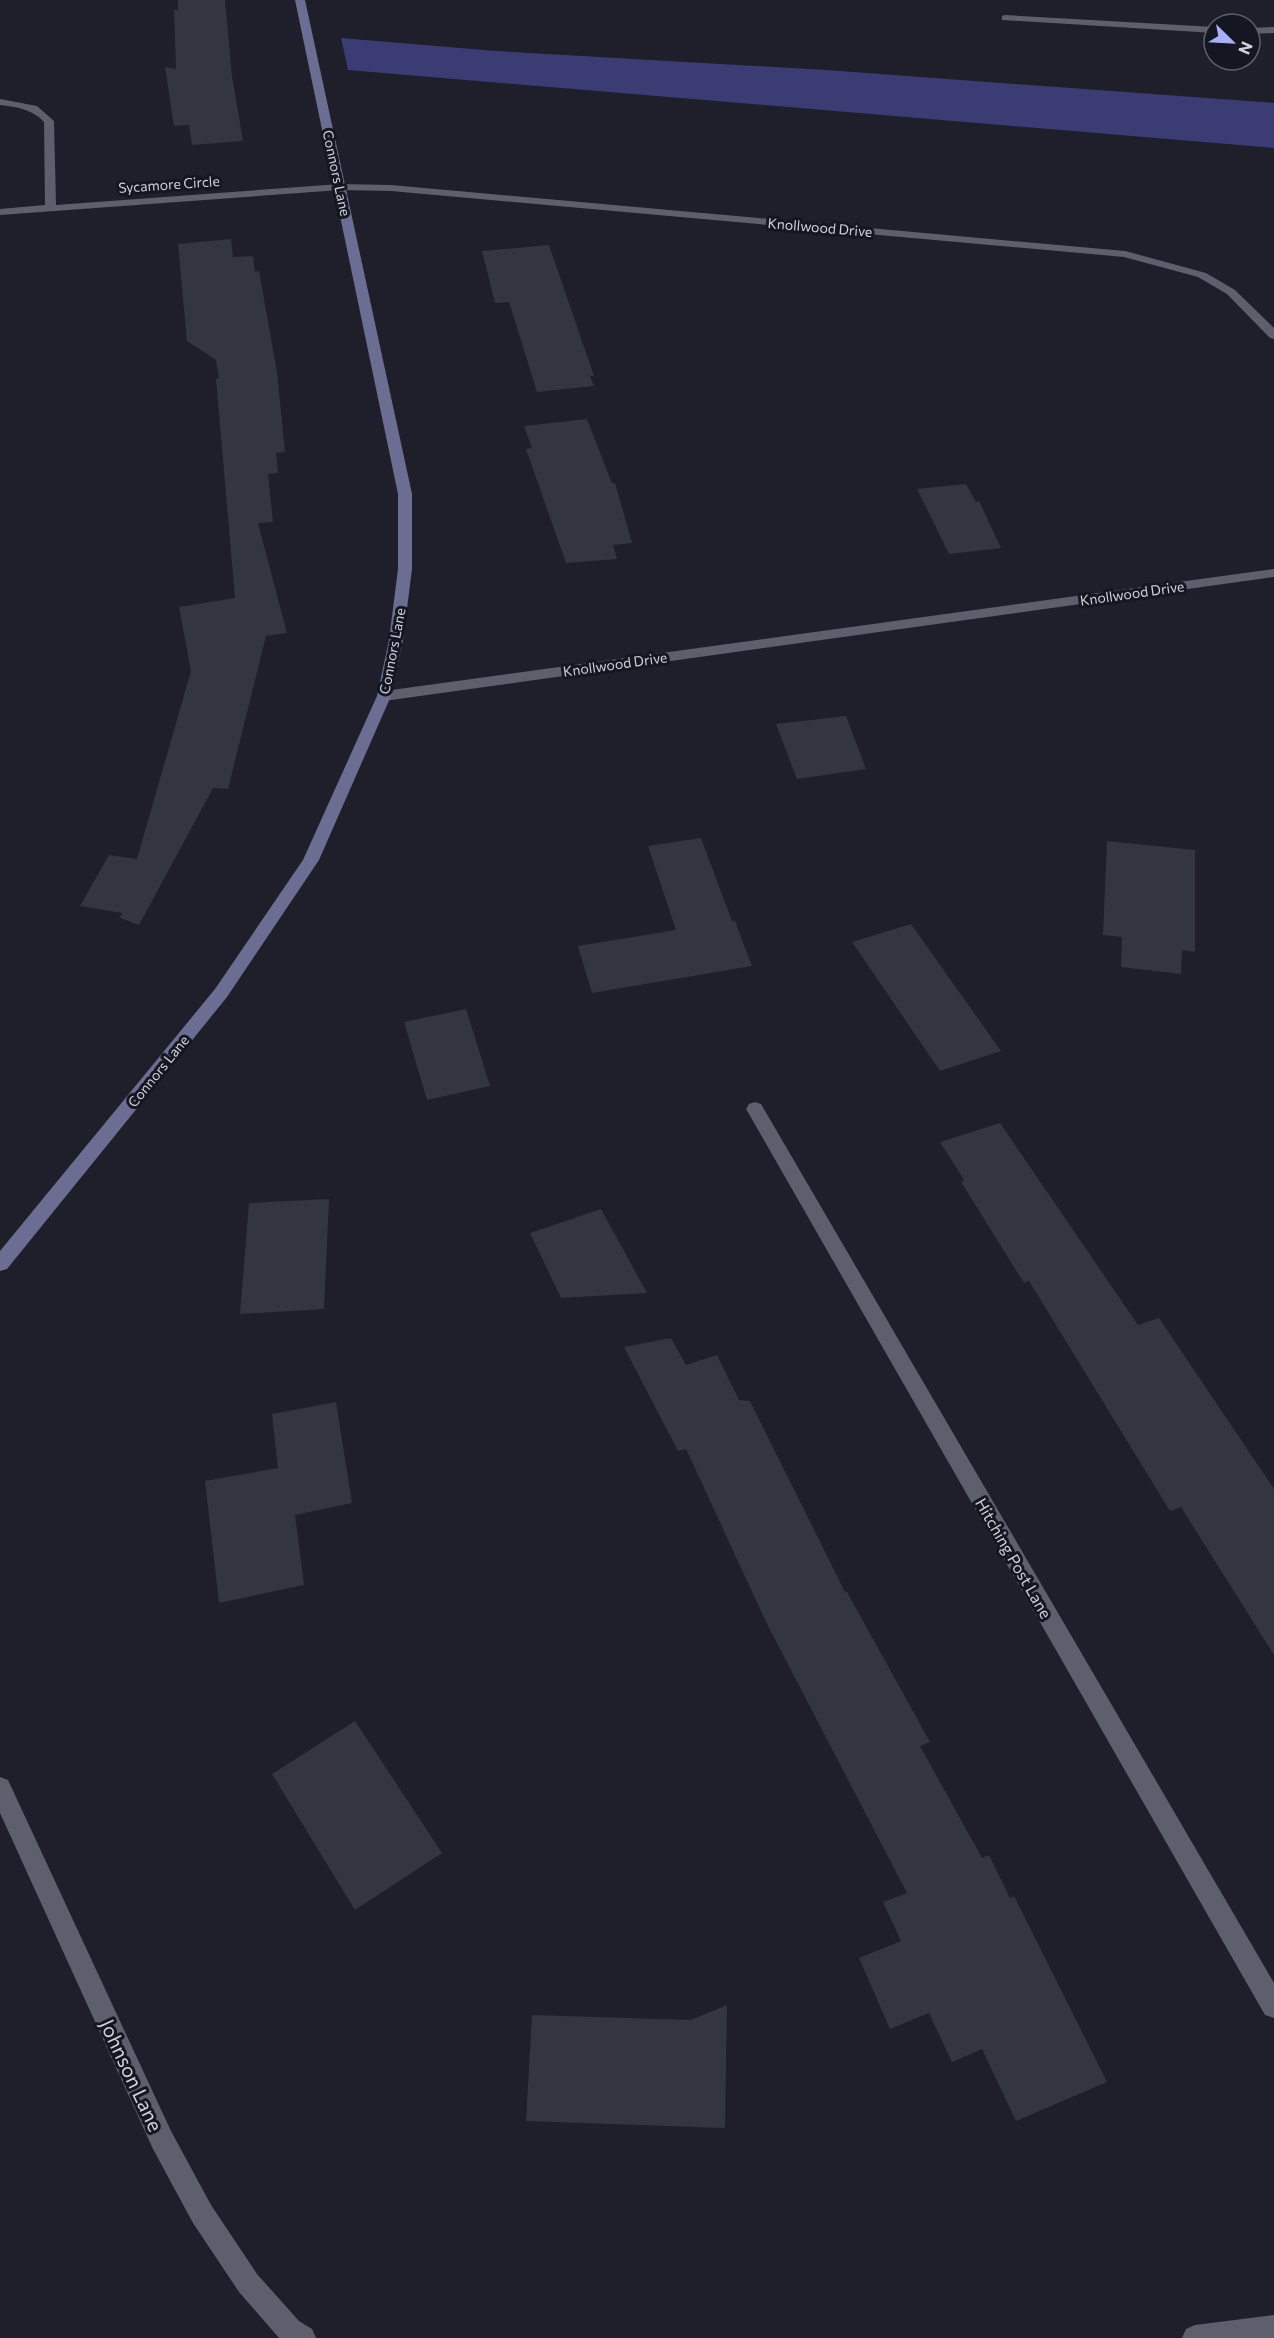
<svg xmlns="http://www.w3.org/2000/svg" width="1274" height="2338" viewBox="0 0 1274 2338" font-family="Commissioner,sans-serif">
  <rect width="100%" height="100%" fill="#1e1f2a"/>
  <path fill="#3a3c73" d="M 341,38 L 496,51 L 826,70 L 1274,103 L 1274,148 L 348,70 Z"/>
  <path fill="#333541" d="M 178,0 L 225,0 L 232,76 L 243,141 L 192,145 L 189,125 L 174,126 L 165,67 L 176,69 L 174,10 L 178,10 Z
    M 231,239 L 233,257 L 253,256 L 255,272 L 259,271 L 277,372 L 285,452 L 276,453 L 278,473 L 268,474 L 273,522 L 258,523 L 287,633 L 266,636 L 228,789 L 213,788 L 139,925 L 120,918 L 122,913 L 80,906 L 109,855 L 137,859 L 191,671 L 179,607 L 235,598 L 216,379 L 219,378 L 216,360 L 187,341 L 178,244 Z
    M 549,245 L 594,376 L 590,376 L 594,386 L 537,392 L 509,302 L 495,303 L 482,251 Z
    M 587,419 L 612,483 L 615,483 L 632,543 L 613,545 L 617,559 L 566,563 L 526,449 L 532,448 L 524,426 Z
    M 966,484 L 976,502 L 979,501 L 1001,548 L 949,554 L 917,489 Z
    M 846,716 L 866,769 L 797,779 L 776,724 Z
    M 701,838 L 732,921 L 735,921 L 752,966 L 592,993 L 578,946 L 676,930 L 648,846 Z
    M 1107,841 L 1195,850 L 1195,952 L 1182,950 L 1181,974 L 1121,967 L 1122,937 L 1103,935 Z
    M 911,924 L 1001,1051 L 940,1071 L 852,942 Z
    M 466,1009 L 490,1086 L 427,1100 L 404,1022 Z
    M 1000,1123 L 1138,1325 L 1159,1318 L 1274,1489 L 1274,1655 L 1181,1507 L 1170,1511 L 1029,1281 L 1024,1283 L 961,1182 L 964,1180 L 940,1142 Z
    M 329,1199 L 324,1309 L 240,1314 L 249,1203 Z
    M 601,1209 L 647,1293 L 561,1298 L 530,1233 Z
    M 671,1338 L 686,1365 L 717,1355 L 739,1400 L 750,1401 L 845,1592 L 847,1592 L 930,1742 L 920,1746 L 982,1858 L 989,1855 L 1010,1898 L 1014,1896 L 1107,2082 L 1016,2121 L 982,2049 L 952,2062 L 929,2013 L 890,2029 L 859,1958 L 901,1941 L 883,1902 L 907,1893 L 767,1624 L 686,1449 L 678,1451 L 624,1347 Z
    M 336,1402 L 352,1503 L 295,1515 L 304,1585 L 219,1603 L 205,1481 L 278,1468 L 272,1414 Z
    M 355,1721 L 442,1853 L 355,1910 L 272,1774 Z
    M 727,2005 L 725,2128 L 526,2121 L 532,2015 L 691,2020 Z"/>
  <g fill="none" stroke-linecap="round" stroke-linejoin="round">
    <path fill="#5d5f6d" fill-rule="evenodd" d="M 1005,15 L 1214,27 L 1214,33 L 1002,20 L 1002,16 Z
      M 1274,27 L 1274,33 L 1250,34 L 1250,28 Z
      M 0,99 L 37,106 L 54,121 L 56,205 L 340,184 L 391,185 L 1125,251 L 1206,273 L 1235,290 L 1274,328 L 1274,339 L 1270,338 L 1227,294 L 1198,277 L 1124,257 L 391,191 L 340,190 L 0,215 L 0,209 L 45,205 L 44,122 C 32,109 17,107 0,105 Z
      M 1274,569 L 1274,577 L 384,701 L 377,696 L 384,691 Z
      M 755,1102 L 761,1104 L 1274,1983 L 1274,2018 L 1265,2015 L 749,1114 L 746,1109 L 749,1104 Z
      M 0,1777 L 8,1780 L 171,2131 L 211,2205 L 257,2274 L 299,2321 L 312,2329 L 316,2338 L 279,2338 L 239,2292 L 193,2223 L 153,2149 L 0,1813 Z
      M 1274,2315 L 1274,2338 L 1182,2338 L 1186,2329 L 1195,2325 Z"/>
    <path fill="#6b6e92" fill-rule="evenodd" d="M 295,0 L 305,0 L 412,494 L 412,569 L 403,640 L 391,696 L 319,860 L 227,997 L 7,1269 L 0,1271 L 0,1251 L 215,989 L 303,860 L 377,696 L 389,640 L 398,569 L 398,494 Z"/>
  </g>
  <g text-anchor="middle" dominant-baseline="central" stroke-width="6" stroke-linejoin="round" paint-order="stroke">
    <g font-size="14" fill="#d0d1d9" stroke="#141621">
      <text transform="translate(337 173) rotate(78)">Connors Lane</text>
      <text transform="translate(169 184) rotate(-4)">Sycamore Circle</text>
      <text transform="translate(820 227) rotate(5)">Knollwood Drive</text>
      <text transform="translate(1132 593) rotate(-8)">Knollwood Drive</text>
      <text transform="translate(392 651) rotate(-79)">Connors Lane</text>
      <text transform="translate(615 664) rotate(-8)">Knollwood Drive</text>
      <text transform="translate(158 1071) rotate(-51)">Connors Lane</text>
    </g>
    <g font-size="16" fill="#d0d1d9" stroke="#141621">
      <text transform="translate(1014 1558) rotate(60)">Hitching Post Lane</text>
    </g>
    <g font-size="20" fill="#d0d1d9" stroke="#141621">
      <text transform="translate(132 2075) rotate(65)">Johnson Lane</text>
    </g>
  </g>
  <g transform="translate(1232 42) rotate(114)"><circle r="28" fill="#141621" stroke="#5f616b" stroke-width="1.5"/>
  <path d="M0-4.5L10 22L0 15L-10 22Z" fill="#a8b0fc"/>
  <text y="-9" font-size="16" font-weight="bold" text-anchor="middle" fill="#d0d1d9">N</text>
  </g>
</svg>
